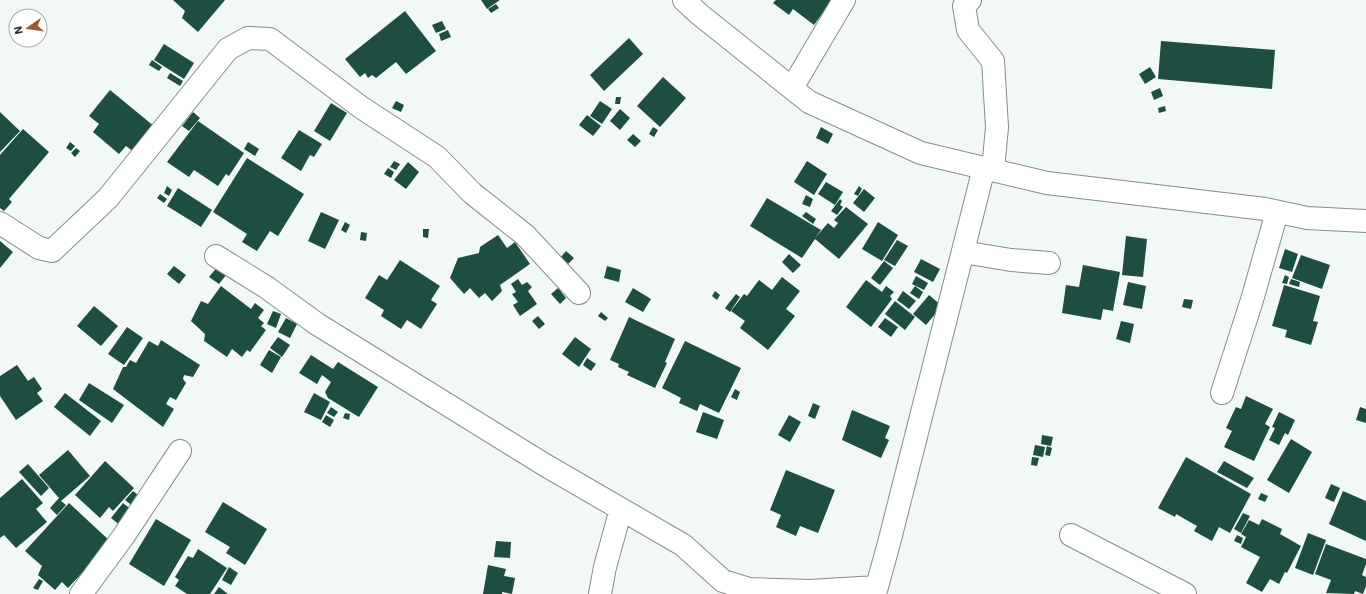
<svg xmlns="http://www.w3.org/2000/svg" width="1366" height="594" viewBox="0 0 1366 594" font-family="'IBM Plex Sans',sans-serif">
  <rect width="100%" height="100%" fill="#f1f8f6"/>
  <path fill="#1d4e41" d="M 173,0 L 225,0 L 198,32 L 182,18 L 185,11 Z
    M 481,0 L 500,0 L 487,9 Z
    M 776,0 L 832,0 L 814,25 L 793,9 L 789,15 L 773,3 Z
    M 496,4 L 499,8 L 491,13 L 488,9 Z
    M 405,11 L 436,51 L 406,74 L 396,62 L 376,78 L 372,75 L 368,78 L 365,73 L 360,77 L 345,59 Z
    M 442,21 L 446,29 L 436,33 L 432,25 Z
    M 448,30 L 451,37 L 441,41 L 439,34 Z
    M 629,38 L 643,54 L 604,91 L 590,75 Z
    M 1161,41 L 1275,50 L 1272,89 L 1158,79 Z
    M 164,44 L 194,63 L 184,79 L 154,60 Z
    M 152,60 L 162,67 L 159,71 L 149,65 Z
    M 1150,67 L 1156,77 L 1145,84 L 1139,74 Z
    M 170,73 L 183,81 L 180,86 L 167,78 Z
    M 663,77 L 686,98 L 660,127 L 637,106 Z
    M 1160,88 L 1163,96 L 1154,100 L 1151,92 Z
    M 110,90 L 155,127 L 134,152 L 126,146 L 119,154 L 93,132 L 99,124 L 89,116 Z
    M 616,97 L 621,97 L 620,104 L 615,104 Z
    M 396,101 L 404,105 L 401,112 L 392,108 Z
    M 600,101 L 612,109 L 602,124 L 590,116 Z
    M 331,103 L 347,113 L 330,141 L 314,131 Z
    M 1165,106 L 1166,111 L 1159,113 L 1158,108 Z
    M 620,109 L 630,118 L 620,130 L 610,121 Z
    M 0,112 L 20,131 L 0,152 Z
    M 193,112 L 200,118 L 189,131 L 182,126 Z
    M 587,115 L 601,126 L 593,136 L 579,125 Z
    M 198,121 L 244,153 L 229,176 L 226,174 L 218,186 L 194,170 L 189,177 L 167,162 Z
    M 653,127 L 658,130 L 654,137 L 649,134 Z
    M 821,127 L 833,134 L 828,144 L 816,138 Z
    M 23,129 L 49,152 L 9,199 L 12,202 L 4,211 L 0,208 L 0,155 Z
    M 299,130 L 322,144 L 314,157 L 310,155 L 301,171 L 281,158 Z
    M 633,134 L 641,141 L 635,147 L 627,140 Z
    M 70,142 L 75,146 L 71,151 L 66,148 Z
    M 248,142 L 259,149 L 255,156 L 244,149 Z
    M 76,148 L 80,151 L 75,157 L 71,153 Z
    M 247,158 L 304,194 L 278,236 L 270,231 L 257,251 L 242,242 L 247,234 L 213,212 Z
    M 394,161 L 400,164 L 396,170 L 390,167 Z
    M 807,161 L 827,174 L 814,195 L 794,182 Z
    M 408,162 L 419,172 L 406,189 L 394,180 Z
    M 388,168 L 394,172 L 391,178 L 384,174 Z
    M 826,182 L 843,192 L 835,205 L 818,194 Z
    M 167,186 L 172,190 L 169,196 L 164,193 Z
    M 859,186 L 862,189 L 858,196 L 854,194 Z
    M 178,188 L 212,210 L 201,227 L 167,206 Z
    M 864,189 L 875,198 L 864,212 L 853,203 Z
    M 160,194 L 167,199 L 164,203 L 157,198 Z
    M 806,195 L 813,199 L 810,207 L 802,204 Z
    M 767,198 L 821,230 L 815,238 L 828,223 L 834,228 L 838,223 L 834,220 L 846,207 L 868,224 L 839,259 L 815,239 L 802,258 L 750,226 Z
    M 840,199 L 842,201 L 840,205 L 843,207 L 837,215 L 831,211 Z
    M 321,212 L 339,220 L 325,249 L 308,241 Z
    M 806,212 L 816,219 L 813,224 L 802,216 Z
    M 345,222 L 350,225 L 346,233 L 341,230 Z
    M 878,222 L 898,235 L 882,261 L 862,249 Z
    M 423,229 L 429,229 L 428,238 L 423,237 Z
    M 361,232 L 367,233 L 366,241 L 360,240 Z
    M 498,235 L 507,248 L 515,242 L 530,264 L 500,285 L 502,291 L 492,301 L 485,293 L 479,298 L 470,288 L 464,294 L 450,278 L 458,258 L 479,253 L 480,247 Z
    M 1126,236 L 1147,239 L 1143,277 L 1122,275 Z
    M 897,240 L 908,246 L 895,266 L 884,260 Z
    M 0,241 L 13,252 L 0,268 Z
    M 1285,249 L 1298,254 L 1292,272 L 1279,268 Z
    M 566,251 L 574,258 L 568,264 L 561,257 Z
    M 789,254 L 801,265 L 793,273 L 782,262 Z
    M 1301,255 L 1330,265 L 1322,289 L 1292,278 Z
    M 921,259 L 940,269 L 933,282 L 914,272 Z
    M 400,260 L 440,286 L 431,300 L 437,304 L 421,329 L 407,320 L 401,329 L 381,316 L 384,310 L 365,298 L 379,275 L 387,280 Z
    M 884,261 L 893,268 L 880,285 L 871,278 Z
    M 1083,265 L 1120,272 L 1113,311 L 1103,309 L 1101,320 L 1062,313 L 1066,285 L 1079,287 Z
    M 174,266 L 186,275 L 179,284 L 167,274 Z
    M 218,266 L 227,274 L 219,284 L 209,277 Z
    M 607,266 L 621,270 L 619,282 L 604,278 Z
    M 1285,275 L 1289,277 L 1287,284 L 1282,283 Z
    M 916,276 L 928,283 L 924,290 L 912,284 Z
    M 782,277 L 800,291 L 786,309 L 795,316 L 768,350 L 740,328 L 745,321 L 731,311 L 744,294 L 747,296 L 759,280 L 772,290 Z
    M 518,279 L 522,285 L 527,282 L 532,287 L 528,291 L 537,304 L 520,316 L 513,305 L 518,302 L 512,294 L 516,292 L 511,284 Z
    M 1291,279 L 1300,282 L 1299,287 L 1289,284 Z
    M 866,280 L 882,292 L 886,286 L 894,292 L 890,296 L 892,299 L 871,327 L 846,307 Z
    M 1128,282 L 1146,286 L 1142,309 L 1123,305 Z
    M 1284,285 L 1320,296 L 1313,321 L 1318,322 L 1311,345 L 1285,337 L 1287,330 L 1272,326 Z
    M 221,286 L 251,309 L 255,303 L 264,310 L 258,318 L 264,323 L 261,326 L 266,330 L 250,352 L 247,350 L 242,357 L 232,349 L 227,357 L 204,341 L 205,334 L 191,321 L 201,301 L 208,304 Z
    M 915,286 L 923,292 L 919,299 L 910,293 Z
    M 558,288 L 566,298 L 560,304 L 551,294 Z
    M 633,288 L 651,299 L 643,312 L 625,302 Z
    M 715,291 L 720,295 L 717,300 L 712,296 Z
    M 903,291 L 916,301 L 909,309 L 897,300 Z
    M 736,294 L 740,297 L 730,312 L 725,308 Z
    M 929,295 L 942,306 L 926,325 L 913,314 Z
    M 1184,299 L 1193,300 L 1191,309 L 1182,307 Z
    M 895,301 L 915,317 L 905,330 L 885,314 Z
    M 94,306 L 118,326 L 101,346 L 77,326 Z
    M 273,311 L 281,314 L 276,328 L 267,324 Z
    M 601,312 L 608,318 L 605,321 L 598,316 Z
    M 538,316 L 545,324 L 539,329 L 532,321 Z
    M 629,317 L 675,339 L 665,362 L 667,363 L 655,388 L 627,375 L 629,372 L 618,367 L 619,364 L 610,360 Z
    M 286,318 L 297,324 L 290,338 L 278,332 Z
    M 885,318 L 898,327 L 891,337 L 878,327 Z
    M 1121,321 L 1134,324 L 1130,343 L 1116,339 Z
    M 127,327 L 143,338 L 124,365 L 108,354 Z
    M 278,337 L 290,345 L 282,357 L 270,348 Z
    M 575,337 L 591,349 L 579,367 L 562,354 Z
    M 161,340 L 200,365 L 193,377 L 184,375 L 183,379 L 186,383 L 176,400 L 170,397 L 166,404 L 174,409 L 163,427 L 113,389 L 123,367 L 126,367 L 130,360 L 136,363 L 149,341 L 158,346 Z
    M 685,341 L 741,368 L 719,413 L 700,404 L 697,411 L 679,403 L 681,398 L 662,388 Z
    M 269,350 L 281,357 L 272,373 L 260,365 Z
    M 311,355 L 333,369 L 338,362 L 378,387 L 359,417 L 328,398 L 325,392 L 331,382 L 322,375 L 317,384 L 299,373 Z
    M 587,358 L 596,364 L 591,371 L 583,365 Z
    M 17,365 L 28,381 L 34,377 L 42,389 L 37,393 L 43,401 L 16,420 L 0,396 L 0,376 Z
    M 89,383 L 124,405 L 112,423 L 79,400 Z
    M 735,389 L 740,392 L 737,400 L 731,397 Z
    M 65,393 L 101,421 L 90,436 L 54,407 Z
    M 314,393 L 330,402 L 321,420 L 304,412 Z
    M 1246,396 L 1273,409 L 1265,424 L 1270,427 L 1254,461 L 1224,447 L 1232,431 L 1226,428 L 1236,407 L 1241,409 Z
    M 813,403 L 820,406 L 815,419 L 808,416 Z
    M 331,407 L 338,412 L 334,417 L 327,413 Z
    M 1360,407 L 1366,409 L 1366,423 L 1356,420 Z
    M 852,410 L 890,426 L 885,438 L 889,440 L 881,458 L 842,440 Z
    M 703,412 L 724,420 L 717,439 L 696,432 Z
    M 1279,412 L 1295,420 L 1288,435 L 1285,433 L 1279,445 L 1269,440 L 1275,428 L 1272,427 Z
    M 345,413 L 350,414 L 349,420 L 343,418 Z
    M 326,415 L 334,420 L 330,427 L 322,422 Z
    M 789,415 L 801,422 L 790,442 L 778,435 Z
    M 1042,435 L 1053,437 L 1051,446 L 1041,444 Z
    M 1291,439 L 1312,452 L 1289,493 L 1267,480 Z
    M 1035,445 L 1045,447 L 1043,457 L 1033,455 Z
    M 1047,446 L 1052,448 L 1050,456 L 1045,455 Z
    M 68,450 L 90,476 L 61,501 L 66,505 L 57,515 L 50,508 L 59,498 L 39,475 Z
    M 1032,457 L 1039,458 L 1037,466 L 1031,465 Z
    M 1186,457 L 1251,494 L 1230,533 L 1219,527 L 1212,541 L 1194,531 L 1197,526 L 1176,514 L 1175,517 L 1158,508 Z
    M 105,461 L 134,488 L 113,511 L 109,507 L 100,518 L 75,495 Z
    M 1224,461 L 1254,478 L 1247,488 L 1217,472 Z
    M 28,464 L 49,488 L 41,496 L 19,472 Z
    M 786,470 L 835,490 L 818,533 L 800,526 L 796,536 L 776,527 L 781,515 L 770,510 Z
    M 22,479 L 43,503 L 36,509 L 47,522 L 16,548 L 4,535 L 0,538 L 0,498 Z
    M 1331,484 L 1340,488 L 1334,502 L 1325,498 Z
    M 133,491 L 143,499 L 135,508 L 125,500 Z
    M 1343,491 L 1366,501 L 1366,541 L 1329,524 Z
    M 1261,493 L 1268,496 L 1265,502 L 1258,499 Z
    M 223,502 L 267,529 L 245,565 L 226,553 L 230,547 L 205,532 Z
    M 69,503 L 111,542 L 68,588 L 62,582 L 55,590 L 38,575 L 42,566 L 25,551 Z
    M 123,503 L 133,511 L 121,526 L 111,518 Z
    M 1243,513 L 1250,516 L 1241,533 L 1234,529 Z
    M 156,519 L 191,540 L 164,586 L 129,564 Z
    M 1262,519 L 1282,529 L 1280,534 L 1301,546 L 1287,573 L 1285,572 L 1279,584 L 1270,579 L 1262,592 L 1246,583 L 1260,557 L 1241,547 L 1246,537 L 1241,534 L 1249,520 L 1259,525 Z
    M 1308,533 L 1326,540 L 1313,575 L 1295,568 Z
    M 1237,535 L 1243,538 L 1241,544 L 1234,541 Z
    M 496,541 L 511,542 L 510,558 L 494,557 Z
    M 1326,544 L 1366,559 L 1366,564 L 1362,575 L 1366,577 L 1366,586 L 1363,594 L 1355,591 L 1354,594 L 1326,593 L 1331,580 L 1315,574 Z
    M 198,549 L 227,568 L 210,594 L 187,594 L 175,586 L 179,580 L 175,577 L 188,556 L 193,558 Z
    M 488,565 L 506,569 L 504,576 L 515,578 L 512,594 L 502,592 L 502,594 L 483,594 Z
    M 229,567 L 238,573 L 231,585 L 222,580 Z
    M 39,579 L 43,581 L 38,590 L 33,588 Z
    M 219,587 L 228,594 L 214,594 Z"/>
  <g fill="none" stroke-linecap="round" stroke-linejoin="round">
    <defs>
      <path id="street" d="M 684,0 L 699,14 L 809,102 L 921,153 L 1047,183 L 1265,209 L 1307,218 L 1366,221
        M 970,0 L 964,6 L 968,30 L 993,61 L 997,127 L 993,170
        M 792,88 L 844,0
        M 0,223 L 39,248 L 52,251 L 108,198 L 228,49 L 248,38 L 270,39 L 362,108 L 437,157 L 472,193 L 525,235 L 579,293
        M 963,252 L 1011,260 L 1049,263
        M 216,256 L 266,287 L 317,324 L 545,465 L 683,545 L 723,581 L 749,589 L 810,591 L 877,587
        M 1222,393 L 1252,300 L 1277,212
        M 1071,535 L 1185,594
        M 81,594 L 123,537 L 180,451
        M 600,594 L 605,567 L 621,509
        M 875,594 L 889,543 L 984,168"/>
    </defs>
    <use href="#street" stroke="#868d8a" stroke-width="24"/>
    <use href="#street" stroke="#fff" stroke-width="22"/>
  </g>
  <g transform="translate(28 28) rotate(257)"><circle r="19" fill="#ffffff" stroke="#a9abaa"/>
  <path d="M0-3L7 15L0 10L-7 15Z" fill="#9d592b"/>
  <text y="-6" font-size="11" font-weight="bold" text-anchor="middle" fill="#292c2b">N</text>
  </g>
</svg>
